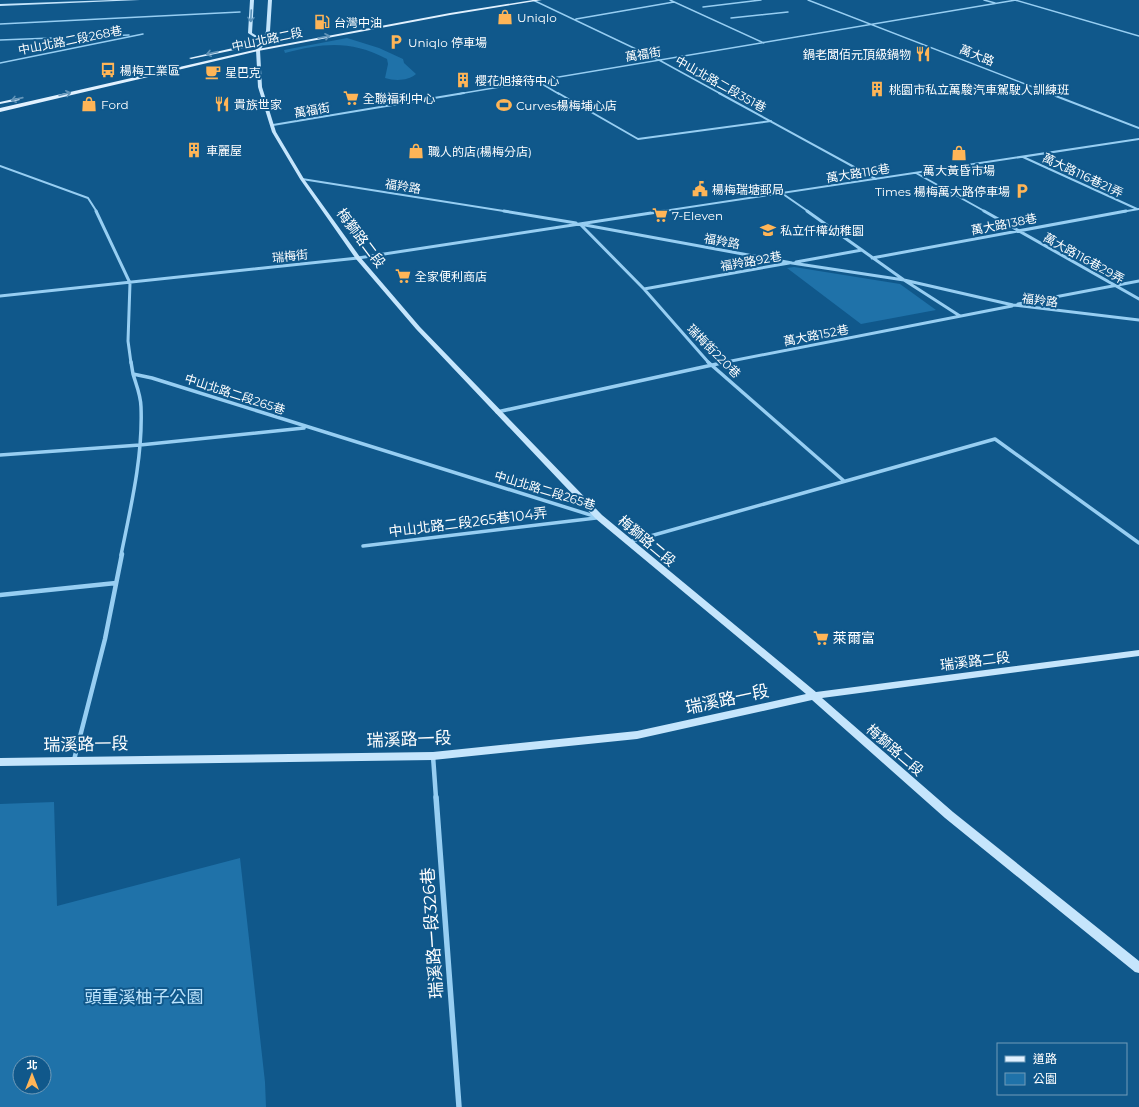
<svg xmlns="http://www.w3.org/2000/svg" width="1139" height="1107" viewBox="0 0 1139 1107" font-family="Montserrat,'Noto Sans TC',sans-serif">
  <rect width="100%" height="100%" fill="#10588b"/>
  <path fill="#1f72a9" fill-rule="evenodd" d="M 347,38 L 379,48 L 403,59 L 404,63 L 416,74 C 408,81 395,81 385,78 L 388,64 L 387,59 C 350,40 324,43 285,53 L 284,50 Z
    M 794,267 L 900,284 L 936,310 L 861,324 L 787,268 Z
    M 54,802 L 57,906 L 240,858 L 265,1082 L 266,1107 L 0,1107 L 0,804 ZM 20,1063 L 44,1063 L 44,1087 L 20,1087 Z"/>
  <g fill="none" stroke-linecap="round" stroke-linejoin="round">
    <path stroke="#97cef2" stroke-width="1.5" d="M 533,0 L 659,60 L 721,94
      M 670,0 L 764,43
      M 808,0 L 1051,94
      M 984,0 L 995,3
      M 1015,0 L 1139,36
      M 703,7 L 761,0
      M 731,18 L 788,12
      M 576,19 L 674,2
      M 0,24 L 240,12
      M 0,40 L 129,35
      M 0,63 L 143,34
      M 537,81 L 559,94
      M 458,94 L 1016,0"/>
    <path stroke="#97cef2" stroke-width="2" d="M 558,93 L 638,139 L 771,121
      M 719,93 L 876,179
      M 1048,93 L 1139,128
      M 273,125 L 464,93
      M 1023,157 L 1137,209
      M 0,166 L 88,198 L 97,212
      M 916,173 L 986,212
      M 302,179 L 510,212
      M 783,194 L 809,212
      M 657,212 L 1139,139
      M 1121,212 L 1139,209"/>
    <path stroke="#97cef2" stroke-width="3" d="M 96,211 L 130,283 L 128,341 L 131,363
      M 504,211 L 576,223
      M 807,211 L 904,280 L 960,316
      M 984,211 L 1139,299
      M 580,224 L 644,289 L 709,363
      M 585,225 L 792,263 L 904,280 L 1013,305 L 1139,320
      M 872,258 L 1126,211
      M 796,262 L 862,250
      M 644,289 L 789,263
      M 0,296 L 358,258 L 664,211
      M 1018,304 L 1139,281
      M 721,363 L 1012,306"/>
    <path stroke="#97cef2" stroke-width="3.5" d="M 131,362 L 133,374 L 152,378 L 597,517
      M 708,362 L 844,481
      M 497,412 L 726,362
      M 0,455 L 140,445 L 304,428
      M 629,542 L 995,439 L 1139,543
      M 363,546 L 596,518
      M 121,555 C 131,506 143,456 141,407 C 141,396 136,384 133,374"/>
    <path stroke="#97cef2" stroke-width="4.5" d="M 0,595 L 116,583
      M 433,756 L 436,798
      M 74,760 L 105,639 L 122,554"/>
    <path stroke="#97cef2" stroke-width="5.5" d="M 436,797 L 459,1107"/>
    <path fill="#c5e5fc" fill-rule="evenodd" d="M 113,0 L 140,0 L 0,6 L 0,4 Z
      M 250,0 L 254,0 L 252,33 L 263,40 L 266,31 L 268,0 L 272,0 L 270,31 L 266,42 L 260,50 L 262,87 L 276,132 L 304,179 L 360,257 L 420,327 L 602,515 L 816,692 L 1139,650 L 1139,656 L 822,698 L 953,812 L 1139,961 L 1139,973 L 1135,972 L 945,818 L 812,700 L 637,739 L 433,760 L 0,766 L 0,758 L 433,752 L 637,731 L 806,694 L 596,519 L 416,329 L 356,259 L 300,179 L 272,132 L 258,87 L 256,50 L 262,42 L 248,33 Z"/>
    <path fill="#e1f1ff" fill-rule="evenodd" d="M 533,0 L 542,0 L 450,15 L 258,51 L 0,112 L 0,108 L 258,49 L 450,13 Z
      M 242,46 L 244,48 L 191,59 L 189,58 Z
      M 18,98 L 20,100 L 0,104 L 0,102 Z"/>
  </g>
  <defs><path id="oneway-shaft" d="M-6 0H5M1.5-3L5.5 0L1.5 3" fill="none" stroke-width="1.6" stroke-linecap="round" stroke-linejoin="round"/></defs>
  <use stroke="#5890b8" href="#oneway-shaft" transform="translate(251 16) rotate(93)"/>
  <g stroke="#6495b9">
    <use href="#oneway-shaft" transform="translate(324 37) rotate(-11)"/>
    <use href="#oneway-shaft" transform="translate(212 53) rotate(167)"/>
    <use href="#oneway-shaft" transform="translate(65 94) rotate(-14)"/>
    <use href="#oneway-shaft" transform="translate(17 99) rotate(167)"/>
  </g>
  <defs>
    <symbol id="shop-bare" viewBox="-9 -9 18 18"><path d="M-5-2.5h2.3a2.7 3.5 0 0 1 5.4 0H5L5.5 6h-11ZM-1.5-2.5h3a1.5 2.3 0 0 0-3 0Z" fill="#ffb557" stroke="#10588b" stroke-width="2.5" paint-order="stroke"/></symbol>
    <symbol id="fuel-bare" viewBox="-9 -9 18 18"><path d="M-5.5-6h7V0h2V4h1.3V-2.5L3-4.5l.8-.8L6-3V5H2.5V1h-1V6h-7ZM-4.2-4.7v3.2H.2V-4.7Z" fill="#ffb557" stroke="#10588b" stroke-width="2.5" paint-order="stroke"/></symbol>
    <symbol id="parking-bare" viewBox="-9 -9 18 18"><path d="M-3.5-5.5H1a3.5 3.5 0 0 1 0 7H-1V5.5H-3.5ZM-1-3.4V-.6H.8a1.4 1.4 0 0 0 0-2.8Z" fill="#ffb557" stroke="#10588b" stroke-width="2.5" paint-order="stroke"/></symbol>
    <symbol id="restaurant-bare" viewBox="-9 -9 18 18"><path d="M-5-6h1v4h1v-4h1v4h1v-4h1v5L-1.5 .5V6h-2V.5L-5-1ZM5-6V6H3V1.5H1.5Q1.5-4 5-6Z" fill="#ffb557" stroke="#10588b" stroke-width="2.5" paint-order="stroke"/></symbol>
    <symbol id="bus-bare" viewBox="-9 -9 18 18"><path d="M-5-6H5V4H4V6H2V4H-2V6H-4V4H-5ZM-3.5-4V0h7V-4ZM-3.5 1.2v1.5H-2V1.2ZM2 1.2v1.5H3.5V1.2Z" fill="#ffb557" stroke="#10588b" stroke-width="2.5" paint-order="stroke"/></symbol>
    <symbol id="cafe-bare" viewBox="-9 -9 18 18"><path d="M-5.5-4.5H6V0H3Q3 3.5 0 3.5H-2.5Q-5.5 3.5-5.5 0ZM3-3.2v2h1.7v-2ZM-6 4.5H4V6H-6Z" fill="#ffb557" stroke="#10588b" stroke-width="2.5" paint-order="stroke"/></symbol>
    <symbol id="building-bare" viewBox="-9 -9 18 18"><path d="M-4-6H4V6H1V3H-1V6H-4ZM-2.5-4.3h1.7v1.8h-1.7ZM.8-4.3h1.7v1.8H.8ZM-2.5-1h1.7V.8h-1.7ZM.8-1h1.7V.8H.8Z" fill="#ffb557" stroke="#10588b" stroke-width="2.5" paint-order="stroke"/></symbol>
    <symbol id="supermarket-bare" viewBox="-9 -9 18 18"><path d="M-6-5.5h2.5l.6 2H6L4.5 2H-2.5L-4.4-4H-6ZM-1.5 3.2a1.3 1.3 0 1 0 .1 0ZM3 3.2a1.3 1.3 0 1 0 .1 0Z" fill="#ffb557" stroke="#10588b" stroke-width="2.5" paint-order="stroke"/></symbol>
    <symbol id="stadium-bare" viewBox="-9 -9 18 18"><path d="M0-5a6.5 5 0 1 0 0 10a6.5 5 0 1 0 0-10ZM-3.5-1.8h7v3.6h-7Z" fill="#ffb557" stroke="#10588b" stroke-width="2.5" paint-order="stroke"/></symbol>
    <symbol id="civic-bare" viewBox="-9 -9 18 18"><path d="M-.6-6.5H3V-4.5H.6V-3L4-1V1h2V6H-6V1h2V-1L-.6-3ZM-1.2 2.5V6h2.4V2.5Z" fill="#ffb557" stroke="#10588b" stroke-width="2.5" paint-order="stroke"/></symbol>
    <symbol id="school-bare" viewBox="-9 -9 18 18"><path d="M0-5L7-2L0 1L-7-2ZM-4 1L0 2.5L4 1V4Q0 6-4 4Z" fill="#ffb557" stroke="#10588b" stroke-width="2.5" paint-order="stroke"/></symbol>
  </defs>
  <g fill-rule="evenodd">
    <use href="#shop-bare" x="494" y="6" width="22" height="22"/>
    <use href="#fuel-bare" x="311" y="11" width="22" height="22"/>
    <use href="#parking-bare" x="385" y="31" width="22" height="22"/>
    <use href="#restaurant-bare" x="912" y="43" width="22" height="22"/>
    <use href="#bus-bare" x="97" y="59" width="22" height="22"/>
    <use href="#cafe-bare" x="202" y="61" width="22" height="22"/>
    <use href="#building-bare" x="452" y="69" width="22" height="22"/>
    <use href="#building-bare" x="866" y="78" width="22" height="22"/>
    <use href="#supermarket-bare" x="340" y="87" width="22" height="22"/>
    <use href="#shop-bare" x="78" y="93" width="22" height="22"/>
    <use href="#restaurant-bare" x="211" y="93" width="22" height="22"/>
    <use href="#stadium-bare" x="493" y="94" width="22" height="22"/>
    <use href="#building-bare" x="183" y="139" width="22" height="22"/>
    <use href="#shop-bare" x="405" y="140" width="22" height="22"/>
    <use href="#shop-bare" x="948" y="142" width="22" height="22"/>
    <use href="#civic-bare" x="689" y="178" width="22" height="22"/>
    <use href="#parking-bare" x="1011" y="180" width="22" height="22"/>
    <use href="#supermarket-bare" x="649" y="204" width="22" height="22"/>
    <use href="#school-bare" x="757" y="219" width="22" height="22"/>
    <use href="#supermarket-bare" x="392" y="265" width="22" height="22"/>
    <use href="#supermarket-bare" x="810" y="627" width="22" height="22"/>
  </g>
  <g text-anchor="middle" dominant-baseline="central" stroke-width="4" stroke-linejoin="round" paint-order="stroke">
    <g font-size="12" fill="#fff" stroke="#10588b" text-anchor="start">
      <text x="517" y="17">Uniqlo</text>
      <text x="334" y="22">台灣中油</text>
      <text x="408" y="42">Uniqlo 停車場</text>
      <text x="911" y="54" text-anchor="end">鍋老闆佰元頂級鍋物</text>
      <text x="120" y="70">楊梅工業區</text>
      <text x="225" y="72">星巴克</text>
      <text x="475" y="80">櫻花旭接待中心</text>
      <text x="889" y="89">桃園市私立萬駿汽車駕駛人訓練班</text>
      <text x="363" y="98">全聯福利中心</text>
      <text x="101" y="104">Ford</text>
      <text x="234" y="104">貴族世家</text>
      <text x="516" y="105">Curves楊梅埔心店</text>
      <text x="206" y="150">車麗屋</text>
      <text x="428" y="151">職人的店(楊梅分店)</text>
      <text x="959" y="170" text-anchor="middle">萬大黃昏市場</text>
      <text x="712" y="189">楊梅瑞塘郵局</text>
      <text x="1010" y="191" text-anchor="end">Times 楊梅萬大路停車場</text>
      <text x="672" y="215">7-Eleven</text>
      <text x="780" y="230">私立仟樺幼稚園</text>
      <text x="415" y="276">全家便利商店</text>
    </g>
    <g font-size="12" fill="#fff" stroke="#10588b">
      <text transform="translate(267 39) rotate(-12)">中山北路二段</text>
      <text transform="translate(70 40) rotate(-11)">中山北路二段268巷</text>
      <text transform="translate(643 54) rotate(-9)">萬福街</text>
      <text transform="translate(977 55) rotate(22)">萬大路</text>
      <text transform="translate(721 84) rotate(29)">中山北路二段351巷</text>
      <text transform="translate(312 110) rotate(-10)">萬福街</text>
      <text transform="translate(858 173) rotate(-9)">萬大路116巷</text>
      <text transform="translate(1083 175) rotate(25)">萬大路116巷21弄</text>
      <text transform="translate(403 186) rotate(9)">福羚路</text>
      <text transform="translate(1004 224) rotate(-11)">萬大路138巷</text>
      <text transform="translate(722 241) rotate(10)">福羚路</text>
      <text transform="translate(290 256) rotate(-6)">瑞梅街</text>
      <text transform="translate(1084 258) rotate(29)">萬大路116巷29弄</text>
      <text transform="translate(751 261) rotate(-10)">福羚路92巷</text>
      <text transform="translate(1040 300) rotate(7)">福羚路</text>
      <text transform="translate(816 335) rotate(-11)">萬大路152巷</text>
      <text transform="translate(714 351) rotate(45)">瑞梅街220巷</text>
      <text transform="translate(235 394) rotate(18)">中山北路二段265巷</text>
      <text transform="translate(545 490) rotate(17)">中山北路二段265巷</text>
    </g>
    <g font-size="14" fill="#fff" stroke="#10588b">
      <text transform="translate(361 238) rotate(53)">梅獅路二段</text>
      <text transform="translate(468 522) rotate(-7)">中山北路二段265巷104弄</text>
      <text transform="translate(647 541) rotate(40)">梅獅路二段</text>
      <text transform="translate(975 661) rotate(-7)">瑞溪路二段</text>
      <text transform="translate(895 750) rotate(41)">梅獅路二段</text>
    </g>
    <g font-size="14" fill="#fff" stroke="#10588b" text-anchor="start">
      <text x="833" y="638">萊爾富</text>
    </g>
    <g font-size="17" fill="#fff" stroke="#10588b">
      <text transform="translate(727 699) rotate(-12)">瑞溪路一段</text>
      <text transform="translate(409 739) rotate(-2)">瑞溪路一段</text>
      <text transform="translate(86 744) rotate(-1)">瑞溪路一段</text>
      <text transform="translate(432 933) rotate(-94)">瑞溪路一段326巷</text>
    </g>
    <g font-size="17" fill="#bde4fd" stroke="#10588b">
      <text x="144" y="997">頭重溪柚子公園</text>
    </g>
  </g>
  <rect x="997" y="1043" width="130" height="52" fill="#10588b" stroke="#709bb9"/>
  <rect x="1005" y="1056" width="20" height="6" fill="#e1f1ff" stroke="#709bb9"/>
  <text x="1033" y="1063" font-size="12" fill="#ffffff">道路</text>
  <rect x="1005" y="1073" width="20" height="12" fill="#1f72a9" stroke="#709bb9"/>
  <text x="1033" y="1083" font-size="12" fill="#ffffff">公園</text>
  <g transform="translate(32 1075)"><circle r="19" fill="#10588b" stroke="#709bb9"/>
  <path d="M0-3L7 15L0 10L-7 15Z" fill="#ffb557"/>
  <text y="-6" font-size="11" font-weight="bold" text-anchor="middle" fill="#ffffff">北</text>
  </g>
</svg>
